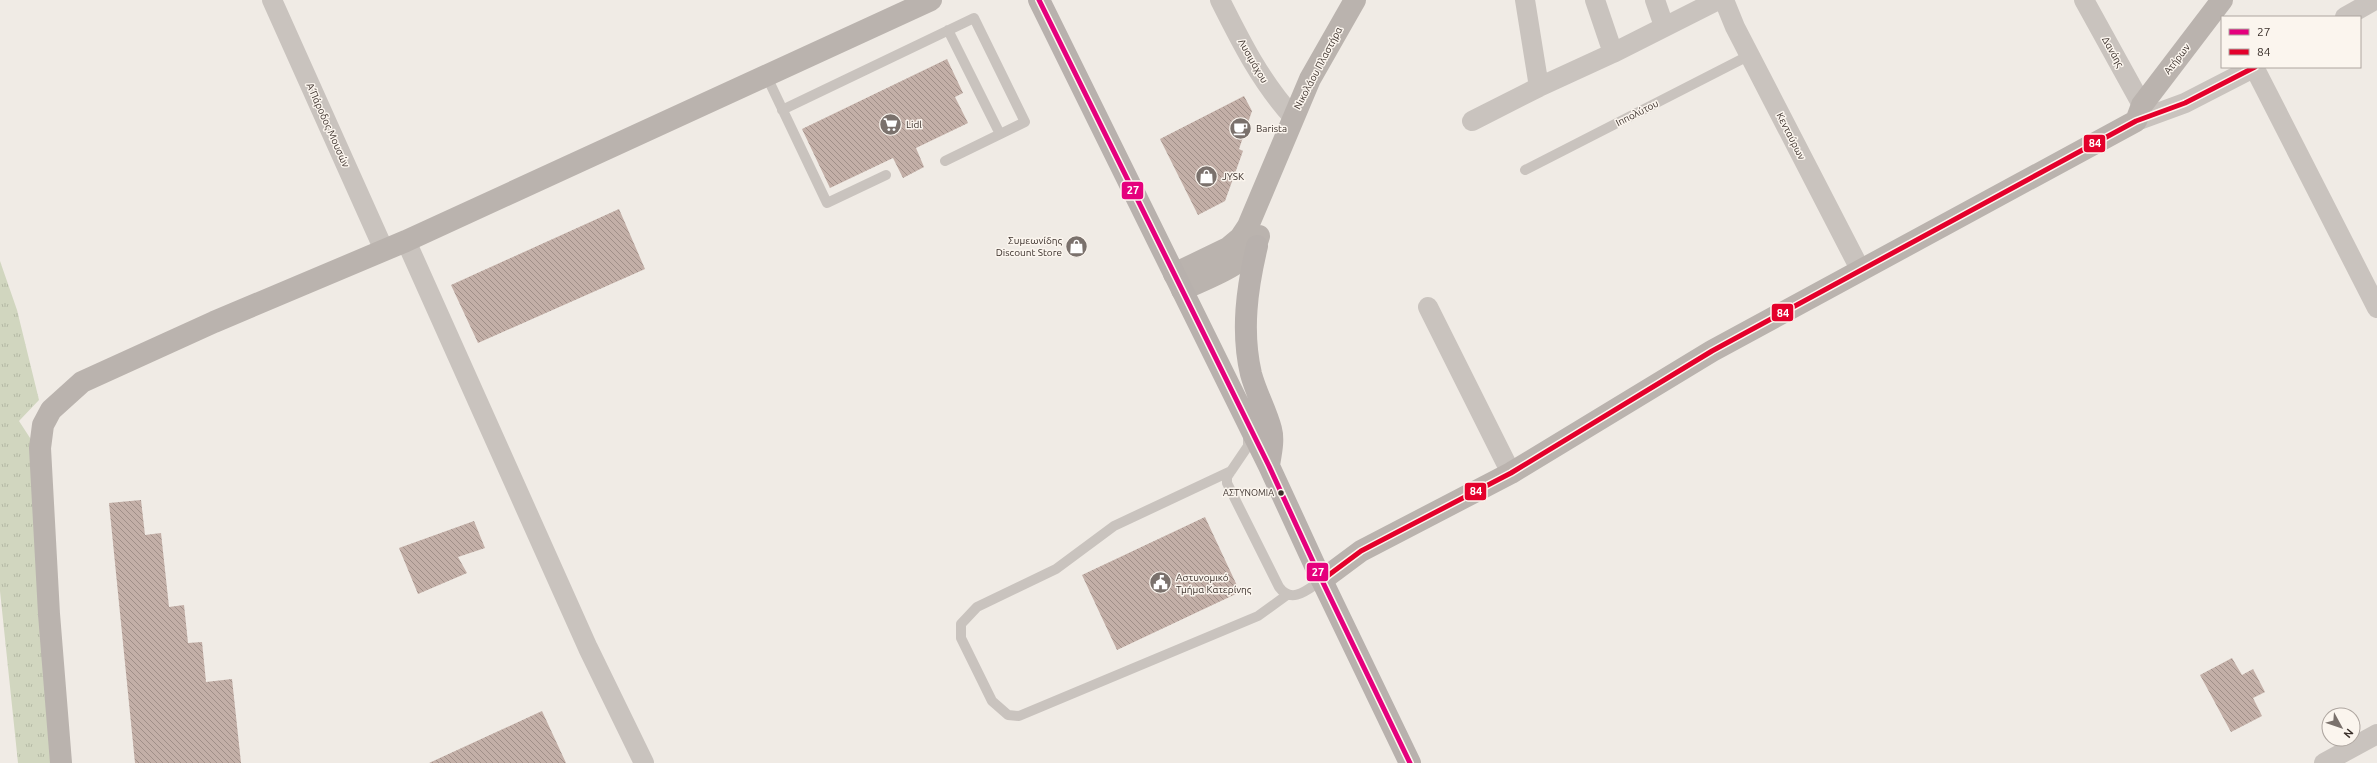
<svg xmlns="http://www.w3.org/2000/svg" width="2377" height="763" viewBox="0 0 2377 763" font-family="Ubuntu,sans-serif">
  <defs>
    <pattern id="grass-tufts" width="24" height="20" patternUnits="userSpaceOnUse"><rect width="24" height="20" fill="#d1d6bf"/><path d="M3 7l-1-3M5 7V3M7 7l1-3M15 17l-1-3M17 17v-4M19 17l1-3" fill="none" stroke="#b4b8a4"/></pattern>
    <pattern id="building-back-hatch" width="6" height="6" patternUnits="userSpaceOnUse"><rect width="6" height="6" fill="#c3afa7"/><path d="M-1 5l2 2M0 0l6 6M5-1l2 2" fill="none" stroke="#a08f88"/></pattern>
  </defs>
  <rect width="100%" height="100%" fill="#f0ebe5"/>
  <path fill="url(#grass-tufts)" d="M 0,261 L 17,310 L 39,400 L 19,421 L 32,441 L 52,763 L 18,763 L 0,591 Z"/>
  <path fill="url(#building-back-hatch)" d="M 947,59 L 963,93 L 955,97 L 968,123 L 916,148 L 924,167 L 903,178 L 893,158 L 830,188 L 802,129 Z
    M 1244,96 L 1252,111 L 1239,149 L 1243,151 L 1225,201 L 1198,215 L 1160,139 Z
    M 619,209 L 645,269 L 478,343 L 451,285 Z
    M 141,500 L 145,535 L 161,533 L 169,607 L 184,605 L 188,643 L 202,642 L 206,682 L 232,679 L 241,763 L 135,763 L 109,503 Z
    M 1205,517 L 1240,592 L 1117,650 L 1082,575 Z
    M 474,521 L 485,548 L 458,557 L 467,573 L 418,594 L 399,548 Z
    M 2232,658 L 2242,675 L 2253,669 L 2265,692 L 2253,698 L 2262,716 L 2231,732 L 2200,675 Z
    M 542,711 L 566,763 L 429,763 Z"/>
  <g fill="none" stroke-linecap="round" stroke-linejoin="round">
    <path stroke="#c9c3be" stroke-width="10" d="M 948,30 L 1000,134
      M 767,77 L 827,203 L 886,175
      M 782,110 L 974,18 L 1025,122 L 945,161
      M 1525,170 L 1750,55
      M 1248,433 L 1248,446 L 1227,477 L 1227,483 L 1279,587 C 1292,605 1308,589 1322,580
      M 1231,471 L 1114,526 L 1056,569 L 977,607 L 961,624 L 961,638 L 992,701 L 1008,715 L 1019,716 L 1258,616 L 1287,595"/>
    <path stroke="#c9c3be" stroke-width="20" d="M 272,0 L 384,250
      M 1220,0 C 1241,42 1261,82 1293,117
      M 1525,0 L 1539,87
      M 1595,0 L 1613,53
      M 1655,0 L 1664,26
      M 1724,0 L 1735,27 L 1861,271
      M 2084,0 L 2142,105
      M 2345,17 L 2375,0
      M 2254,67 L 2377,308
      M 1472,121 L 1539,87 L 1613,53 L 1718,0
      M 2136,121 L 2185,103 L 2255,67
      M 406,241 L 588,648 L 644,763
      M 1428,307 L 1511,473
      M 2324,763 L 2377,734"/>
    <path stroke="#bab3ae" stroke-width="22" d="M 1174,274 L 1228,248 L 1240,238 L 1248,226 L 1310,79 L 1355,0
      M 1182,290 C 1206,278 1252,264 1259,236
      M 1322,580 L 1361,551 L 1511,473 L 1712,351 L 2136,121 L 2142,105 L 2222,0
      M 61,763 L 49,614 L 40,448 L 43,425 L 51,410 L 82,382 L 214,322 L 406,241 L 931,0"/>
    <path stroke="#b8b1ad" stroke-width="22" d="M 1039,0 L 1269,466 L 1316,568 L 1410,763
      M 1257,246 C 1247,288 1241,331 1251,374 C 1256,393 1266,410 1271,429 C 1274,440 1271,453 1269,465"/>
    <defs>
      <path id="bus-1" d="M 1039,0 L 1269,466 L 1316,568 L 1410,763"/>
      <path id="bus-2" d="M 1322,580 L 1361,551 L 1511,473 L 1712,351 L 2136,121 L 2185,103 L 2255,67"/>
    </defs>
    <use href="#bus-1" stroke="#fbf5ee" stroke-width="8"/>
    <use href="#bus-2" stroke="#fbf5ee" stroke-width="8"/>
    <use href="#bus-1" stroke="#e5007d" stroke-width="5"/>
    <use href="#bus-2" stroke="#e4002b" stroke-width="5"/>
  </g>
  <defs>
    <symbol id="supermarket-disc" viewBox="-11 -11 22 22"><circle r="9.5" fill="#7a716c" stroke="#fbf5ee"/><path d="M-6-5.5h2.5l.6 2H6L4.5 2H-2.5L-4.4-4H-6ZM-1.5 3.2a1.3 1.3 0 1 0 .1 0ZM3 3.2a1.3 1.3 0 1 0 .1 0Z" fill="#fff"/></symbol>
    <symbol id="cafe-disc" viewBox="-11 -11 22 22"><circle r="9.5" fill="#7a716c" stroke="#fbf5ee"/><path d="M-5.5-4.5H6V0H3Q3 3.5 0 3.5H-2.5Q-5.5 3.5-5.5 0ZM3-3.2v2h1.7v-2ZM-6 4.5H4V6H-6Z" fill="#fff"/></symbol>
    <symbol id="shop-disc" viewBox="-11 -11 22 22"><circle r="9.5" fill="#7a716c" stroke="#fbf5ee"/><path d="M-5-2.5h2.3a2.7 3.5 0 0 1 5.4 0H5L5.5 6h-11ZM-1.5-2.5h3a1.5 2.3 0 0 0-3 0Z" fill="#fff"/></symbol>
    <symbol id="civic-disc" viewBox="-11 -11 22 22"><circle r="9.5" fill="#7a716c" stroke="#fbf5ee"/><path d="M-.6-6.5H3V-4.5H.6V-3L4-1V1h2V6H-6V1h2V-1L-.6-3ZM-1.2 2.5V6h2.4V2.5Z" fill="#fff"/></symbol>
  </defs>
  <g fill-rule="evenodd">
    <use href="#supermarket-disc" x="878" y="112" width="25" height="25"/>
    <use href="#cafe-disc" x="1228" y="116" width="25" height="25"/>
    <use href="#shop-disc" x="1194" y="164" width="25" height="25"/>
    <use href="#shop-disc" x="1064" y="234" width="25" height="25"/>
    <use href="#civic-disc" x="1148" y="570" width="25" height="25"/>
  </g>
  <circle fill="#3b302b" stroke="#fbf5ee" stroke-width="1.5" cx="1281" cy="493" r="3.5"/>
  <g text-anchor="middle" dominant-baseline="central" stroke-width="3" stroke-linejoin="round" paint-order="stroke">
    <g font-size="9" fill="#3b302b" stroke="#fbf5ee" text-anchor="end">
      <text x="1274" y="493">ΑΣΤΥΝΟΜΙΑ</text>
    </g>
    <g font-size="10" fill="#3b302b" stroke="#fbf5ee">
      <text transform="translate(2113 52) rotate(61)">Δανάης</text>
      <text transform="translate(2177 59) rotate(-52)">Ατήρων</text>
      <text transform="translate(1253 61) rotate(60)">Λυσιμάχου</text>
      <text transform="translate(1318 68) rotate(-62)">Νικολάου Πλαστήρα</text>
      <text transform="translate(1637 113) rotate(-27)">Ιππολύτου</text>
      <text transform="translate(328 125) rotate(66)">Α΄ Πάροδος Μουσών</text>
      <text transform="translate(1791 136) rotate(63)">Κενταύρων</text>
    </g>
    <g font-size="10" fill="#3b302b" stroke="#fbf5ee" text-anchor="start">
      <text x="906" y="124">Lidl</text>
      <text x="1256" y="128">Barista</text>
      <text x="1222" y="176">JYSK</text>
      <text x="1062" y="240" text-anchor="end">Συμεωνίδης<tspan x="1062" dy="12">Discount Store</tspan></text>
      <text x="1176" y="577">Αστυνομικό<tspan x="1176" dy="12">Τμήμα Κατερίνης</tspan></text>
    </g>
  </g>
  <g stroke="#fbf5ee" stroke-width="1.5">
    <rect x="2083" y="134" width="23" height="19" rx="4" fill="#e4002b"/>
    <rect x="1121" y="181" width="23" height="19" rx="4" fill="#e5007d"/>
    <rect x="1771" y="303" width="23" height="19" rx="4" fill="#e4002b"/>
    <rect x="1464" y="482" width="23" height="19" rx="4" fill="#e4002b"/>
    <rect x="1306" y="562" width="23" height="20" rx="4" fill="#e5007d"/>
  </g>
  <g font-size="11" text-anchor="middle" font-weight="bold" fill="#fff">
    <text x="2095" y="147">84</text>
    <text x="1133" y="194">27</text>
    <text x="1783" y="317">84</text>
    <text x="1476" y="495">84</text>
    <text x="1318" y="576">27</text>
  </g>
  <rect x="2221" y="16" width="140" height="52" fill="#fbf5ee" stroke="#aea6a0"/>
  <rect x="2229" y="29" width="20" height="6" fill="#e5007d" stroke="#aea6a0"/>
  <text x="2257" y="36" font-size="12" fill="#3b302b">27</text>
  <rect x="2229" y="49" width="20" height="6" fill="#e4002b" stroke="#aea6a0"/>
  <text x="2257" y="56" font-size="12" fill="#3b302b">84</text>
  <g transform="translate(2341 727) rotate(130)"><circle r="19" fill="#fbf5ee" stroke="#aea6a0"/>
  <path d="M0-3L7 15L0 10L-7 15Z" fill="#7a716c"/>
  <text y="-6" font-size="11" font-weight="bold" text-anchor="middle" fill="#3b302b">N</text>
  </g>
</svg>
